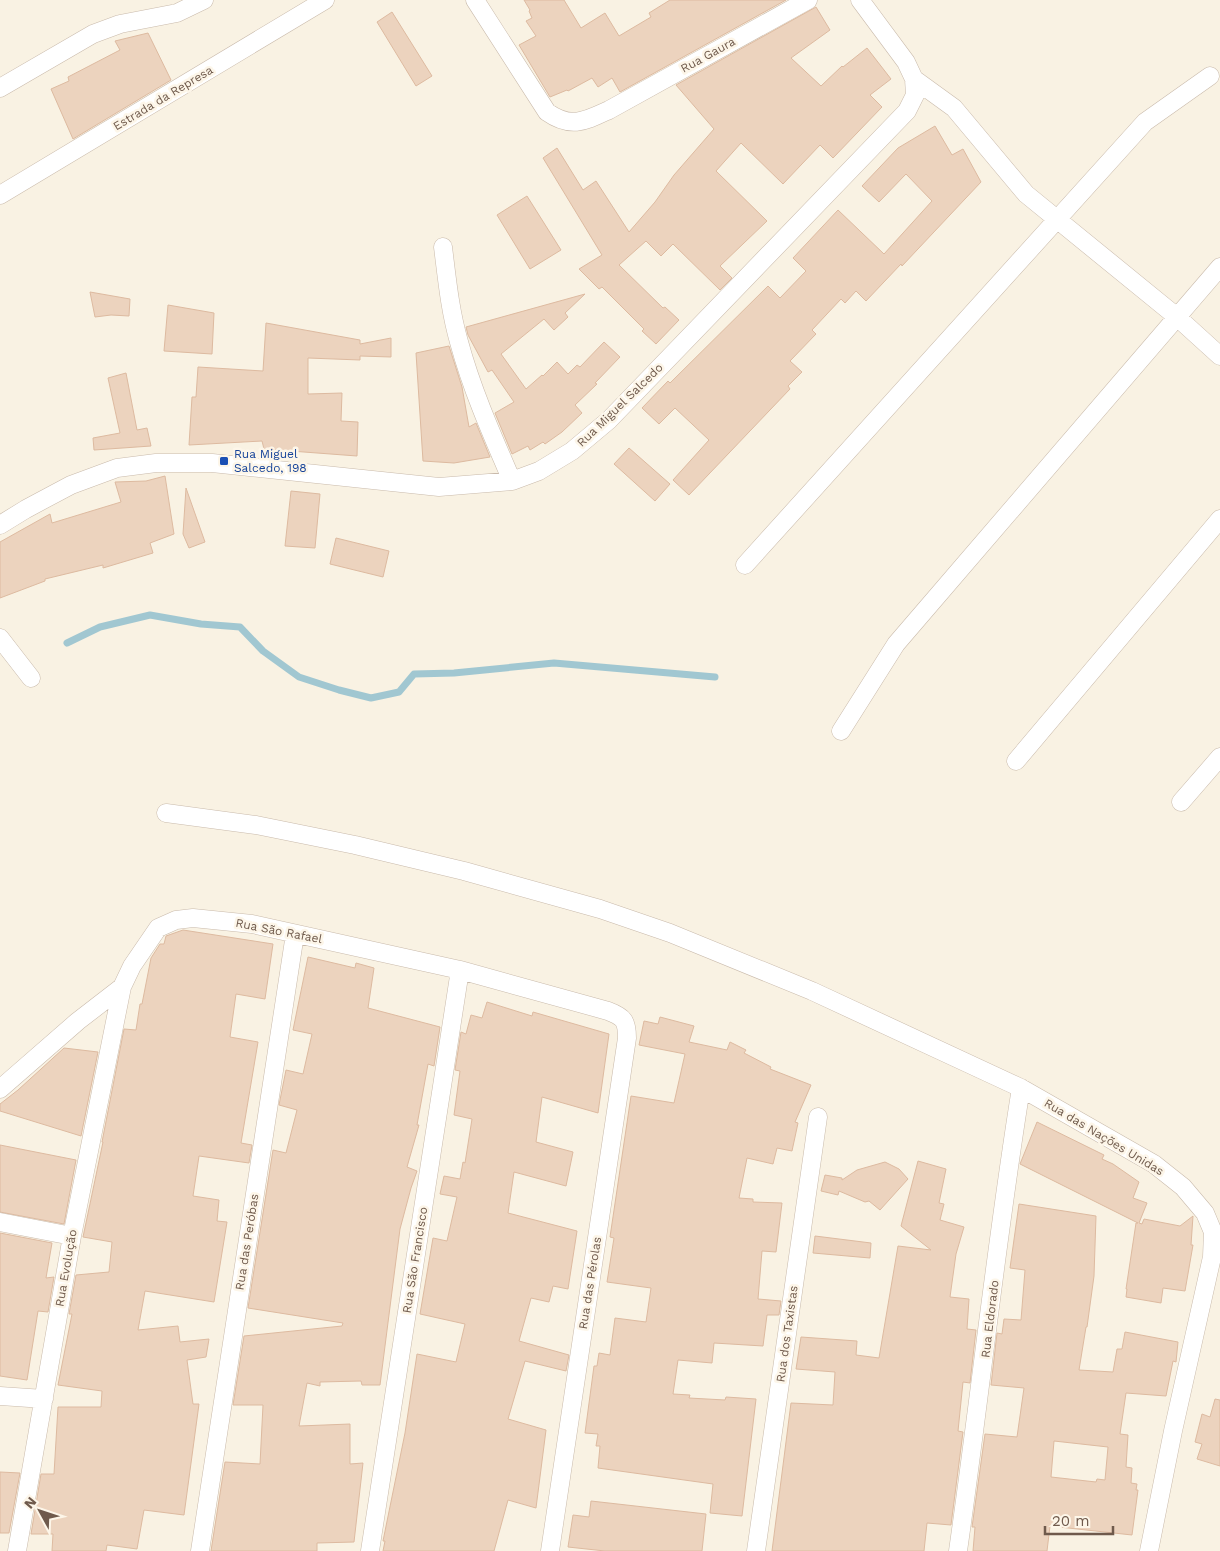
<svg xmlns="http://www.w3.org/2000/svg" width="1220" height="1551" viewBox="0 0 1220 1551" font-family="'Work Sans',sans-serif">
  <rect width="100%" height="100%" fill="#f9f2e3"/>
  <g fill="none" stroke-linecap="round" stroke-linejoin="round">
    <path stroke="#a1c7d1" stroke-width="7" d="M 67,643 L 100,627 L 150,615 L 201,624 L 240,627 L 263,651 L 299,677 L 339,690 L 371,698 L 399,692 L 414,674 L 454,673 L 554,663 L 715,677"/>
  </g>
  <path fill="#ecd3be" stroke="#ddbaa0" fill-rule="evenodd" d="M 524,0 L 564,0 L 581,28 L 605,13 L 619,36 L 651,17 L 649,13 L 670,0 L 786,0 L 620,92 L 612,78 L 598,87 L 592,78 L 568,91 L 567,90 L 550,97 L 519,45 L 536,36 L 526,21 L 532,18 L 529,11 L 530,10 Z
    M 816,7 L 830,30 L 791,58 L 821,86 L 842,66 L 843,67 L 867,48 L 891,79 L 870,95 L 882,107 L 833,158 L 820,145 L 783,184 L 741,143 L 716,171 L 767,221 L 720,266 L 732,278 L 720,290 L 673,244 L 661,256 L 646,241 L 619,265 L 663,308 L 665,307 L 679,320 L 656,344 L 642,331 L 644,329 L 602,287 L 599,289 L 579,269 L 602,255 L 543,158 L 557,148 L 583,190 L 596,181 L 629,232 L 655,202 L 674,175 L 714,129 L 676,85 Z
    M 392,12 L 432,76 L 416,86 L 377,22 Z
    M 148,33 L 171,80 L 73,139 L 51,89 L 69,81 L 68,77 L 120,50 L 115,41 Z
    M 935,126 L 952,155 L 963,149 L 981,182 L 902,266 L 901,264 L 866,301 L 856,291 L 845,303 L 841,299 L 812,330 L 816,334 L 790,361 L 802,372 L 788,386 L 790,389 L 689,495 L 673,480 L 709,440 L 675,408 L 659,424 L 642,408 L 668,381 L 670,383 L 768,286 L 780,298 L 806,271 L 793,258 L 838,210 L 884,254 L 932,201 L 906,174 L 879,202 L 862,186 L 898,148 Z
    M 527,196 L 561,250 L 530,269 L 497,215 Z
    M 90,292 L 130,299 L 129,316 L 111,315 L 95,317 Z
    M 585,294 L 565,313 L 568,317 L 554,330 L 544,319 L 501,354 L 526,389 L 542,375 L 543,376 L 557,362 L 568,374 L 577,365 L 580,367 L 604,342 L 620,357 L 595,383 L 597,384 L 575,405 L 582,413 L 562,432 L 545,444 L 543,442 L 530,450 L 528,446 L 512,454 L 495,413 L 514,402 L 492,370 L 488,372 L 468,335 L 466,327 Z
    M 168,305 L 214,313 L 212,354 L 164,351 Z
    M 266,323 L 360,340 L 360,344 L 391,338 L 391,357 L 360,356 L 360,360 L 308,358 L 308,394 L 342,393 L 341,421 L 358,422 L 357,456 L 264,449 L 262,441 L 189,445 L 192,397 L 196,397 L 198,367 L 263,371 Z
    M 449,346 L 462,387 L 469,427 L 476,423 L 490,457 L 454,463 L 423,461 L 416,353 Z
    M 126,373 L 137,430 L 147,428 L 151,446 L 94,450 L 93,438 L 120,433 L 108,378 Z
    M 629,448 L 670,484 L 655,501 L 614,464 Z
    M 165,476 L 174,534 L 150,543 L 153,553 L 103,568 L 103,565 L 45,579 L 45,581 L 0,598 L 0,542 L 50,514 L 52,523 L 121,502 L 115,482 L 146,481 Z
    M 186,488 L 205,542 L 189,548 L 183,534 Z
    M 291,491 L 320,494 L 315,548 L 285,546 Z
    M 336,538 L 389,551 L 383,577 L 330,564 Z
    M 183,930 L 273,944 L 265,999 L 236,994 L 230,1037 L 258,1042 L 241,1143 L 252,1145 L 249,1163 L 199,1156 L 193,1196 L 219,1200 L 217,1221 L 227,1222 L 214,1302 L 145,1291 L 138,1330 L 178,1326 L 180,1342 L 209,1339 L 206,1357 L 187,1360 L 193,1404 L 199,1404 L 184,1515 L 144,1510 L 137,1549 L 107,1545 L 106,1551 L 52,1551 L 53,1534 L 31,1534 L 41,1474 L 54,1474 L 58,1407 L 101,1407 L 102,1391 L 58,1385 L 72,1314 L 69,1314 L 76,1275 L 109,1272 L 112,1242 L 83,1237 L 103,1142 L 102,1142 L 124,1029 L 136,1030 L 140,1004 L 142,1004 L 151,958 L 160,944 L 164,944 L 166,936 Z
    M 308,957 L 355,968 L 356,963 L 374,968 L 368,1008 L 440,1027 L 434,1066 L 428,1064 L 417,1125 L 419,1125 L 407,1167 L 417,1171 L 411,1188 L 400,1229 L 380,1385 L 362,1385 L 361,1381 L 320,1382 L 320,1386 L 307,1383 L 299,1426 L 350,1424 L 350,1464 L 363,1463 L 354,1542 L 317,1543 L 317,1551 L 211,1551 L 225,1462 L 260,1464 L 263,1405 L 233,1405 L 244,1336 L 342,1326 L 343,1323 L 248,1308 L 273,1150 L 286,1153 L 297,1110 L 279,1105 L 286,1070 L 303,1074 L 312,1034 L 293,1030 Z
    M 487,1002 L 532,1016 L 533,1012 L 609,1034 L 598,1113 L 542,1097 L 536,1142 L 573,1152 L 566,1186 L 514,1172 L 508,1213 L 577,1231 L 568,1289 L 553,1286 L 549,1302 L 531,1298 L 519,1341 L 569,1355 L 566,1371 L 525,1361 L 508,1419 L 546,1430 L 536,1508 L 508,1500 L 494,1551 L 383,1551 L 385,1541 L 383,1541 L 405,1433 L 417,1354 L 456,1362 L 465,1324 L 420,1314 L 433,1238 L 447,1241 L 457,1197 L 440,1194 L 444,1176 L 460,1179 L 463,1162 L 465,1163 L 472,1119 L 454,1115 L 460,1071 L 455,1070 L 461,1032 L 466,1034 L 471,1015 L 482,1018 Z
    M 660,1017 L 694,1026 L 689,1042 L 727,1050 L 730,1042 L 746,1050 L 744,1053 L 771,1067 L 770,1069 L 811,1085 L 795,1122 L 798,1123 L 792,1151 L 777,1148 L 773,1164 L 747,1158 L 739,1198 L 753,1199 L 753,1202 L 782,1203 L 776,1252 L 762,1251 L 758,1299 L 781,1301 L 779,1315 L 767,1315 L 763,1346 L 714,1343 L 712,1363 L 678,1360 L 673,1394 L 690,1395 L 689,1398 L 725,1400 L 726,1397 L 756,1399 L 742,1516 L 710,1513 L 713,1484 L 598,1468 L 600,1446 L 596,1446 L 598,1434 L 585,1433 L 594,1366 L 597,1366 L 599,1353 L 610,1355 L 615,1318 L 646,1322 L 651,1288 L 607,1282 L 614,1238 L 610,1237 L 631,1096 L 674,1103 L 685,1054 L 639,1045 L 644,1021 L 658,1024 Z
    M 64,1048 L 98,1052 L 81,1136 L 0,1111 L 0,1104 L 18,1090 Z
    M 1037,1122 L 1104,1155 L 1102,1159 L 1113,1164 L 1139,1182 L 1133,1198 L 1147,1203 L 1139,1223 L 1142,1224 L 1144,1219 L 1180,1226 L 1193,1216 L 1191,1245 L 1193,1245 L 1185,1291 L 1163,1288 L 1161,1303 L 1126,1297 L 1127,1289 L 1126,1289 L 1136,1223 L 1138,1223 L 1020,1164 Z
    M 0,1145 L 76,1160 L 64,1224 L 0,1212 Z
    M 918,1161 L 946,1169 L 939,1203 L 944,1204 L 940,1220 L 964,1227 L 956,1254 L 950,1297 L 969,1299 L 967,1329 L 976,1330 L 970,1383 L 963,1382 L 958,1431 L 963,1432 L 951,1525 L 927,1523 L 924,1551 L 772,1551 L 791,1403 L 833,1405 L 835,1372 L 796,1369 L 801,1337 L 857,1341 L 856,1355 L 879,1358 L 898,1246 L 931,1250 L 901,1226 Z
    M 885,1162 L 899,1169 L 908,1179 L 880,1210 L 869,1201 L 865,1202 L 839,1191 L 838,1195 L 821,1191 L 825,1175 L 842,1178 L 842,1180 L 857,1170 Z
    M 1019,1204 L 1096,1216 L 1094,1276 L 1087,1327 L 1086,1327 L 1079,1370 L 1113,1372 L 1117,1349 L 1122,1349 L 1125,1332 L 1178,1342 L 1176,1362 L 1173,1361 L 1166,1396 L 1126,1393 L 1120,1434 L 1128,1435 L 1126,1467 L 1132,1468 L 1131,1483 L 1137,1484 L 1136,1490 L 1138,1490 L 1132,1535 L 1050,1526 L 1047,1551 L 973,1551 L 975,1527 L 972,1527 L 985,1434 L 1017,1437 L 1024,1388 L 991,1385 L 997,1333 L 1002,1334 L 1004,1319 L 1021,1320 L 1025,1270 L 1010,1268 ZM 1054,1441 L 1108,1447 L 1105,1480 L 1097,1479 L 1096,1482 L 1051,1477 Z
    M 0,1233 L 52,1243 L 46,1278 L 54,1277 L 48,1312 L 38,1311 L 27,1380 L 0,1376 Z
    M 815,1236 L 871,1243 L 870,1258 L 813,1253 Z
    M 1215,1399 L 1220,1400 L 1220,1466 L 1197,1459 L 1202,1444 L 1195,1442 L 1202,1414 L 1210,1417 Z
    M 0,1472 L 20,1473 L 9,1533 L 0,1533 Z
    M 591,1501 L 706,1514 L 702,1551 L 605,1551 L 568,1547 L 573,1515 L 589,1517 Z"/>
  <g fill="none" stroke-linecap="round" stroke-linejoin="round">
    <defs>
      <path id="minor" d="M 475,0 L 547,112 C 571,129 585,121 609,110 L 808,0
        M 914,79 L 954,108 L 1026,194 L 1177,317 L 1220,356
        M 0,88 L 93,34 L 120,24 L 177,13 L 204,0
        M 0,195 L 325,0
        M 443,247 C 447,279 450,311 459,342 C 472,390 492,435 512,481
        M 0,525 L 26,509 L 71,485 L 117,468 L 156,463 L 212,463 L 439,487 L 512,481 L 539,471 L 572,451 L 609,420 L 907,111 L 915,95 L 914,79 L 906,62 L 860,0
        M 745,565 L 1145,122 L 1210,76
        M 0,638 L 31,678
        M 841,731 L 896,644 L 1220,267
        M 1016,761 L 1220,519
        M 1181,802 L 1220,757
        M 166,813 L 256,825 L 355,845 L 464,871 L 600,909 L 670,933 L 812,991 L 1021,1088 L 1154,1164 L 1183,1187 L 1205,1213 L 1213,1232 L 1212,1257 L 1173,1431 L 1149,1551
        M 0,1089 L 78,1021 L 122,987 L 132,966 L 158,928 L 176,920 L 193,918 L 252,924 L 460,970 L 608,1011 C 624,1017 627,1021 627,1038 L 550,1551
        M 0,1222 L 72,1236
        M 0,1396 L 44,1399
        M 17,1551 L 72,1236 L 122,987
        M 200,1551 L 295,934
        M 370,1551 L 460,970
        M 756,1551 L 818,1117
        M 958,1551 C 980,1397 996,1242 1021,1088"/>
    </defs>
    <use href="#minor" stroke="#c9baab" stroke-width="19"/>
    <use href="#minor" stroke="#fff" stroke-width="18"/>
  </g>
  <rect fill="#1a4fb4" stroke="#fdf6e9" stroke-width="2" x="219" y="456" width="10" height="10" rx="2.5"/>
  <g text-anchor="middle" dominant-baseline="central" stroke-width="5" stroke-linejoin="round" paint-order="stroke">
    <g font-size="12" fill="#6f5a4c" stroke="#fdf6e9">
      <text transform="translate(708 55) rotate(-29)">Rua Gaura</text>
      <text transform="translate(163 98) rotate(-31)">Estrada da Represa</text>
      <text transform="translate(620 405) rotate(-44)">Rua Miguel Salcedo</text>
      <text transform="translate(279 931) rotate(11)">Rua São Rafael</text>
      <text transform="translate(1104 1137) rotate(31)">Rua das Nações Unidas</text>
      <text transform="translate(247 1242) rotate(-81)">Rua das Peróbas</text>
      <text transform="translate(415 1260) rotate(-81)">Rua São Francisco</text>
      <text transform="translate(66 1268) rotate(-80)">Rua Evolução</text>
      <text transform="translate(590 1283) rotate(-81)">Rua das Pérolas</text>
      <text transform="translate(990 1319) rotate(-83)">Rua Eldorado</text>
      <text transform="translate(787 1334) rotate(-82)">Rua dos Taxistas</text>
    </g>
    <g font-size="12" fill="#164399" stroke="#fdf6e9" text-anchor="start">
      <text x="234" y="454">Rua Miguel<tspan x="234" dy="14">Salcedo, 198</tspan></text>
    </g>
  </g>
  <g transform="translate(40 1511) rotate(310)" stroke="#fdf6e9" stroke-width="4" paint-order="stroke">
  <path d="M0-4L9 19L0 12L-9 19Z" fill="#6f5a4c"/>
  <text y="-8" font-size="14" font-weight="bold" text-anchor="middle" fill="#6f5a4c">N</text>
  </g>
  <path d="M1045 1526v8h68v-8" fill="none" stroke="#6f5a4c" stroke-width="2.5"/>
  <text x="1052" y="1526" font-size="15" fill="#6f5a4c" stroke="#fdf6e9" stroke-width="4" paint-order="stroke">20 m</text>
</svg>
